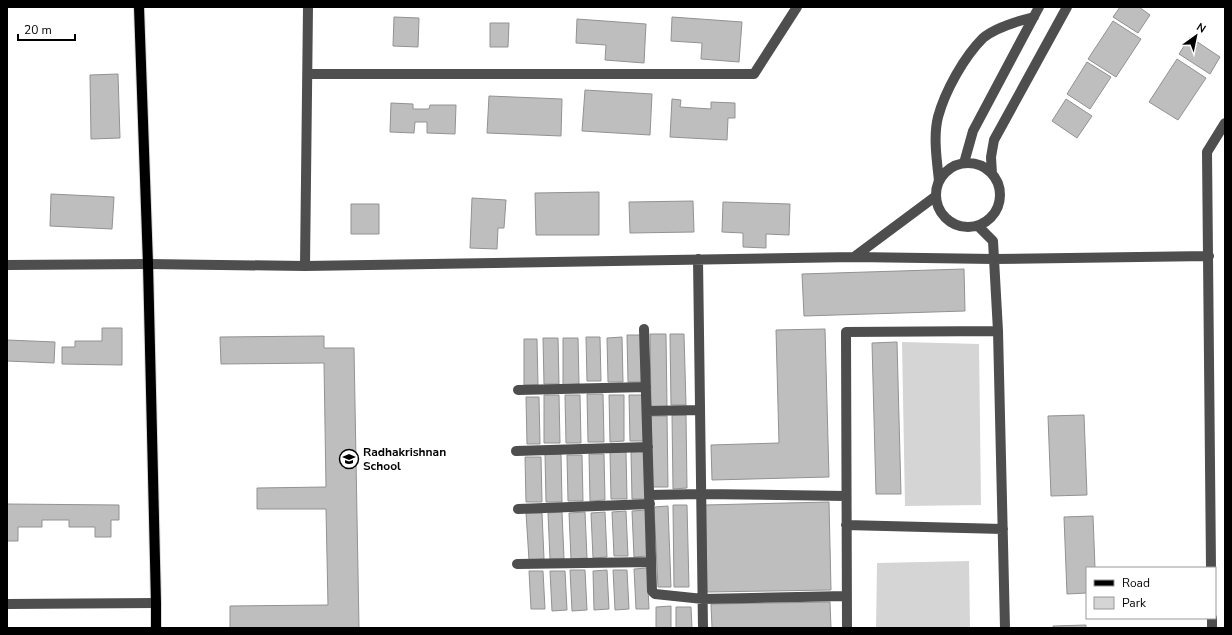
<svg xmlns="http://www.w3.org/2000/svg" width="1232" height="635" viewBox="0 0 1232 635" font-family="'Nunito Sans',sans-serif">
  <rect width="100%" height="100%" fill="#fff"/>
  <path fill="#d5d5d5" d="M 902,342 L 979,344 L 981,505 L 905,506 Z
    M 969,561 L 970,628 L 876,628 L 877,563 Z"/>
  <path fill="#bebebe" stroke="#929292" d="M 1120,7 L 1139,7 L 1150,15 L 1138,33 L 1113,17 Z
    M 394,17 L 419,18 L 418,47 L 393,46 Z
    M 672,17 L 742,22 L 739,62 L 701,59 L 702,43 L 671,41 Z
    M 577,19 L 646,24 L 644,63 L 605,60 L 606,45 L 576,43 Z
    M 1113,21 L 1141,39 L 1116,77 L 1088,59 Z
    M 490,23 L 509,23 L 508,47 L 490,47 Z
    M 1190,37 L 1220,57 L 1210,74 L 1179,54 Z
    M 1177,59 L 1206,78 L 1178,120 L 1149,102 Z
    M 1087,62 L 1111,77 L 1090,109 L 1067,94 Z
    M 118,74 L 120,138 L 91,139 L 90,75 Z
    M 585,90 L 652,94 L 650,135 L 582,131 Z
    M 489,96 L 562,99 L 561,136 L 487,133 Z
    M 672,99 L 681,100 L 680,107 L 711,109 L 711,102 L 735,103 L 735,118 L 728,118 L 727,140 L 670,137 Z
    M 1066,99 L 1092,116 L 1077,138 L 1052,121 Z
    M 391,103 L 413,104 L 413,109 L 429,109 L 430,105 L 456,105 L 455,134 L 427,133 L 427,122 L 415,122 L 414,133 L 390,132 Z
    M 599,192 L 599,235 L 536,235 L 535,193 Z
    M 51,194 L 114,197 L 112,229 L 50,226 Z
    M 472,198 L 506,200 L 504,228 L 498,228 L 497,249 L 470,248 Z
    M 693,201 L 694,232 L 630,233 L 629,202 Z
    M 723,202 L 790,204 L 789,235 L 766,234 L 766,248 L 743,247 L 743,233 L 722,232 Z
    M 351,204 L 379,204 L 379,234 L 351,234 Z
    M 964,269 L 965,311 L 804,316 L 802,274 Z
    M 102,328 L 122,328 L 122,365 L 62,364 L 62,347 L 75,347 L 75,341 L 102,341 Z
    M 825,329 L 829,477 L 712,480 L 711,445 L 779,443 L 776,330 Z
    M 650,334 L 666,334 L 667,407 L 651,407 Z
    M 670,334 L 684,334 L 686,405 L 671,405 Z
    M 627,335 L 642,335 L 642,382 L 628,382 Z
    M 324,336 L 324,348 L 354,348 L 359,628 L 230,628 L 230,606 L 328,605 L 326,509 L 257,509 L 257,488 L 326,487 L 324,363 L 221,364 L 220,337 Z
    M 586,337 L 600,337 L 601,381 L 587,381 Z
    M 622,337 L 623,382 L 608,382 L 607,338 Z
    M 543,338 L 558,338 L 559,384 L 544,384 Z
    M 563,338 L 578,338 L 579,384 L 563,385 Z
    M 524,339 L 537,339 L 538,385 L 524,385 Z
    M 7,340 L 55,342 L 54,363 L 7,361 Z
    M 897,342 L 901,494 L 876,494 L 872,343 Z
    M 587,394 L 603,394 L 604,442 L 588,442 Z
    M 544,395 L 559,395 L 560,443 L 544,443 Z
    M 565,395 L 580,395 L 581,443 L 566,443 Z
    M 609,395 L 624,395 L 624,441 L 610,442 Z
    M 629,395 L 645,395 L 645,441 L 630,441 Z
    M 526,397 L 539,397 L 540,444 L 527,444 Z
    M 672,415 L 686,415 L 687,488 L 673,489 Z
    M 1084,415 L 1087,495 L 1051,496 L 1048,416 Z
    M 651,416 L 667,416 L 668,487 L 652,487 Z
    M 610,452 L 626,452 L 627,499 L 611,499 Z
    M 631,452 L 646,452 L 647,499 L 632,499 Z
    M 545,454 L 561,454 L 562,502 L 546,502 Z
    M 589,454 L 604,454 L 605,500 L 590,501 Z
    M 567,455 L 582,455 L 583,501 L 568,501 Z
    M 525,457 L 541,457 L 542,502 L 526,502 Z
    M 829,502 L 831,590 L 707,592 L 705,505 Z
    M 7,504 L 119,505 L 119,520 L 111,520 L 111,537 L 95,537 L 95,527 L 69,527 L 69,520 L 42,520 L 42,527 L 18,527 L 18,541 L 7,541 Z
    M 673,505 L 687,505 L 689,587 L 674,587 Z
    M 668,506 L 671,587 L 658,587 L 654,507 Z
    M 646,510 L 648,556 L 634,557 L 632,511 Z
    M 626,511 L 628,556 L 614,556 L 612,512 Z
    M 562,512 L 564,559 L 550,559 L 548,513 Z
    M 585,512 L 587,558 L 571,559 L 569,513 Z
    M 605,512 L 607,557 L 593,558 L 591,513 Z
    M 526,513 L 542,513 L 544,559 L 529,560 Z
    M 1093,516 L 1095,568 L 1087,568 L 1087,593 L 1067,594 L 1064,517 Z
    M 647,568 L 649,609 L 636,609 L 634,569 Z
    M 570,570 L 585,570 L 587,610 L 572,611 Z
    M 607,570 L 609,609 L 594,610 L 593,571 Z
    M 613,570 L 627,570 L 629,609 L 615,610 Z
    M 529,571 L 543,571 L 545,609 L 531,609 Z
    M 550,571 L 565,571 L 567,610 L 552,611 Z
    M 830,602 L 831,628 L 712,628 L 711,604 Z
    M 671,606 L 671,628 L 656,628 L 656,607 Z
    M 676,607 L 691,607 L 692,628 L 676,628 Z
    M 1086,625 L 1086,628 L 1053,628 L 1053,626 Z"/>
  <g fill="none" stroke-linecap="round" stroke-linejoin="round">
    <defs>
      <path id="major" d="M 139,7 L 148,264 L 156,603 L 156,628"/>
    </defs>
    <use href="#major" stroke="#dbdbdb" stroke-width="12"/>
    <path stroke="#4e4e4e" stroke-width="10" d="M 308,74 L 754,74 L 797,7
      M936 195a32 32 0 1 1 64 0a32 32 0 1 1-64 0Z
      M 964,163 L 973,131 L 1039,7
      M 992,174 L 991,157 L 994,140 L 1067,7
      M 939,181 C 937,161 933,137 938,117 C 945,91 964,57 983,38 C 996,27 1018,21 1034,17
      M 978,226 L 993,241 L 998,331 L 1005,628
      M 854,257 L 936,196
      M 698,259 L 703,628
      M 7,265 L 148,264 L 305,266 L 854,257 L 994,259 L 1209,256
      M 305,266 L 308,7
      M 644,329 L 652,591 L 655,594 L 703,599 L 846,596
      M 518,390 L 646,387
      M 647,411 L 700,410
      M 516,451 L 648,447
      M 649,495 L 701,494 L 846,496
      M 518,509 L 650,504
      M 846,525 L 1003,529
      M 517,564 L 651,562
      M 1211,568 L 1207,152 L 1225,123
      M 7,604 L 156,603
      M 1212,618 L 1212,628
      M 847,628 L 846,332 L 998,331"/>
    <use href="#major" stroke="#000" stroke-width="10"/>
  </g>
  <defs>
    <symbol id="school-ring" viewBox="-11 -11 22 22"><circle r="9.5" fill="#fff" stroke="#000" stroke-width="1.5"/><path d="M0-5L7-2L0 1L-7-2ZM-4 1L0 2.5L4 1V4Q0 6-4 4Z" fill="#000"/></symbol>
  </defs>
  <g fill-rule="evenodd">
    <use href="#school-ring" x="338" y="448" width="22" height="22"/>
  </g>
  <g text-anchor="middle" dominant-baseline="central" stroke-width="3.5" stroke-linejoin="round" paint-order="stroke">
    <g font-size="12" font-weight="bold" fill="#000" stroke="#fff" text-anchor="start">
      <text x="363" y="452">Radhakrishnan<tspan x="363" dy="14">School</tspan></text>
    </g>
  </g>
  <rect width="1232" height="635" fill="none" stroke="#000000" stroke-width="16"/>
  <rect x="1086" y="567" width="130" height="52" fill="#ffffff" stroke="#999999"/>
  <rect x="1094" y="580" width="20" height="6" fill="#000000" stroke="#999999"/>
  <text x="1122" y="587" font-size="12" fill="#000000">Road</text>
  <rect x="1094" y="597" width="20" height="12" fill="#d5d5d5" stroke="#999999"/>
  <text x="1122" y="607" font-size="12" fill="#000000">Park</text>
  <g transform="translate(1196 36) rotate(33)" stroke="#ffffff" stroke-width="3" paint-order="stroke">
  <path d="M0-3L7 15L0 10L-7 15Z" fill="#000000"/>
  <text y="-6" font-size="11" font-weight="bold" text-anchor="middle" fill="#000000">N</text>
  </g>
  <path d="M18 34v6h57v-6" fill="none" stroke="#000000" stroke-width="2"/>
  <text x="24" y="34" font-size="12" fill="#000000" stroke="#ffffff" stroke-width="3" paint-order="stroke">20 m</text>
</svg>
